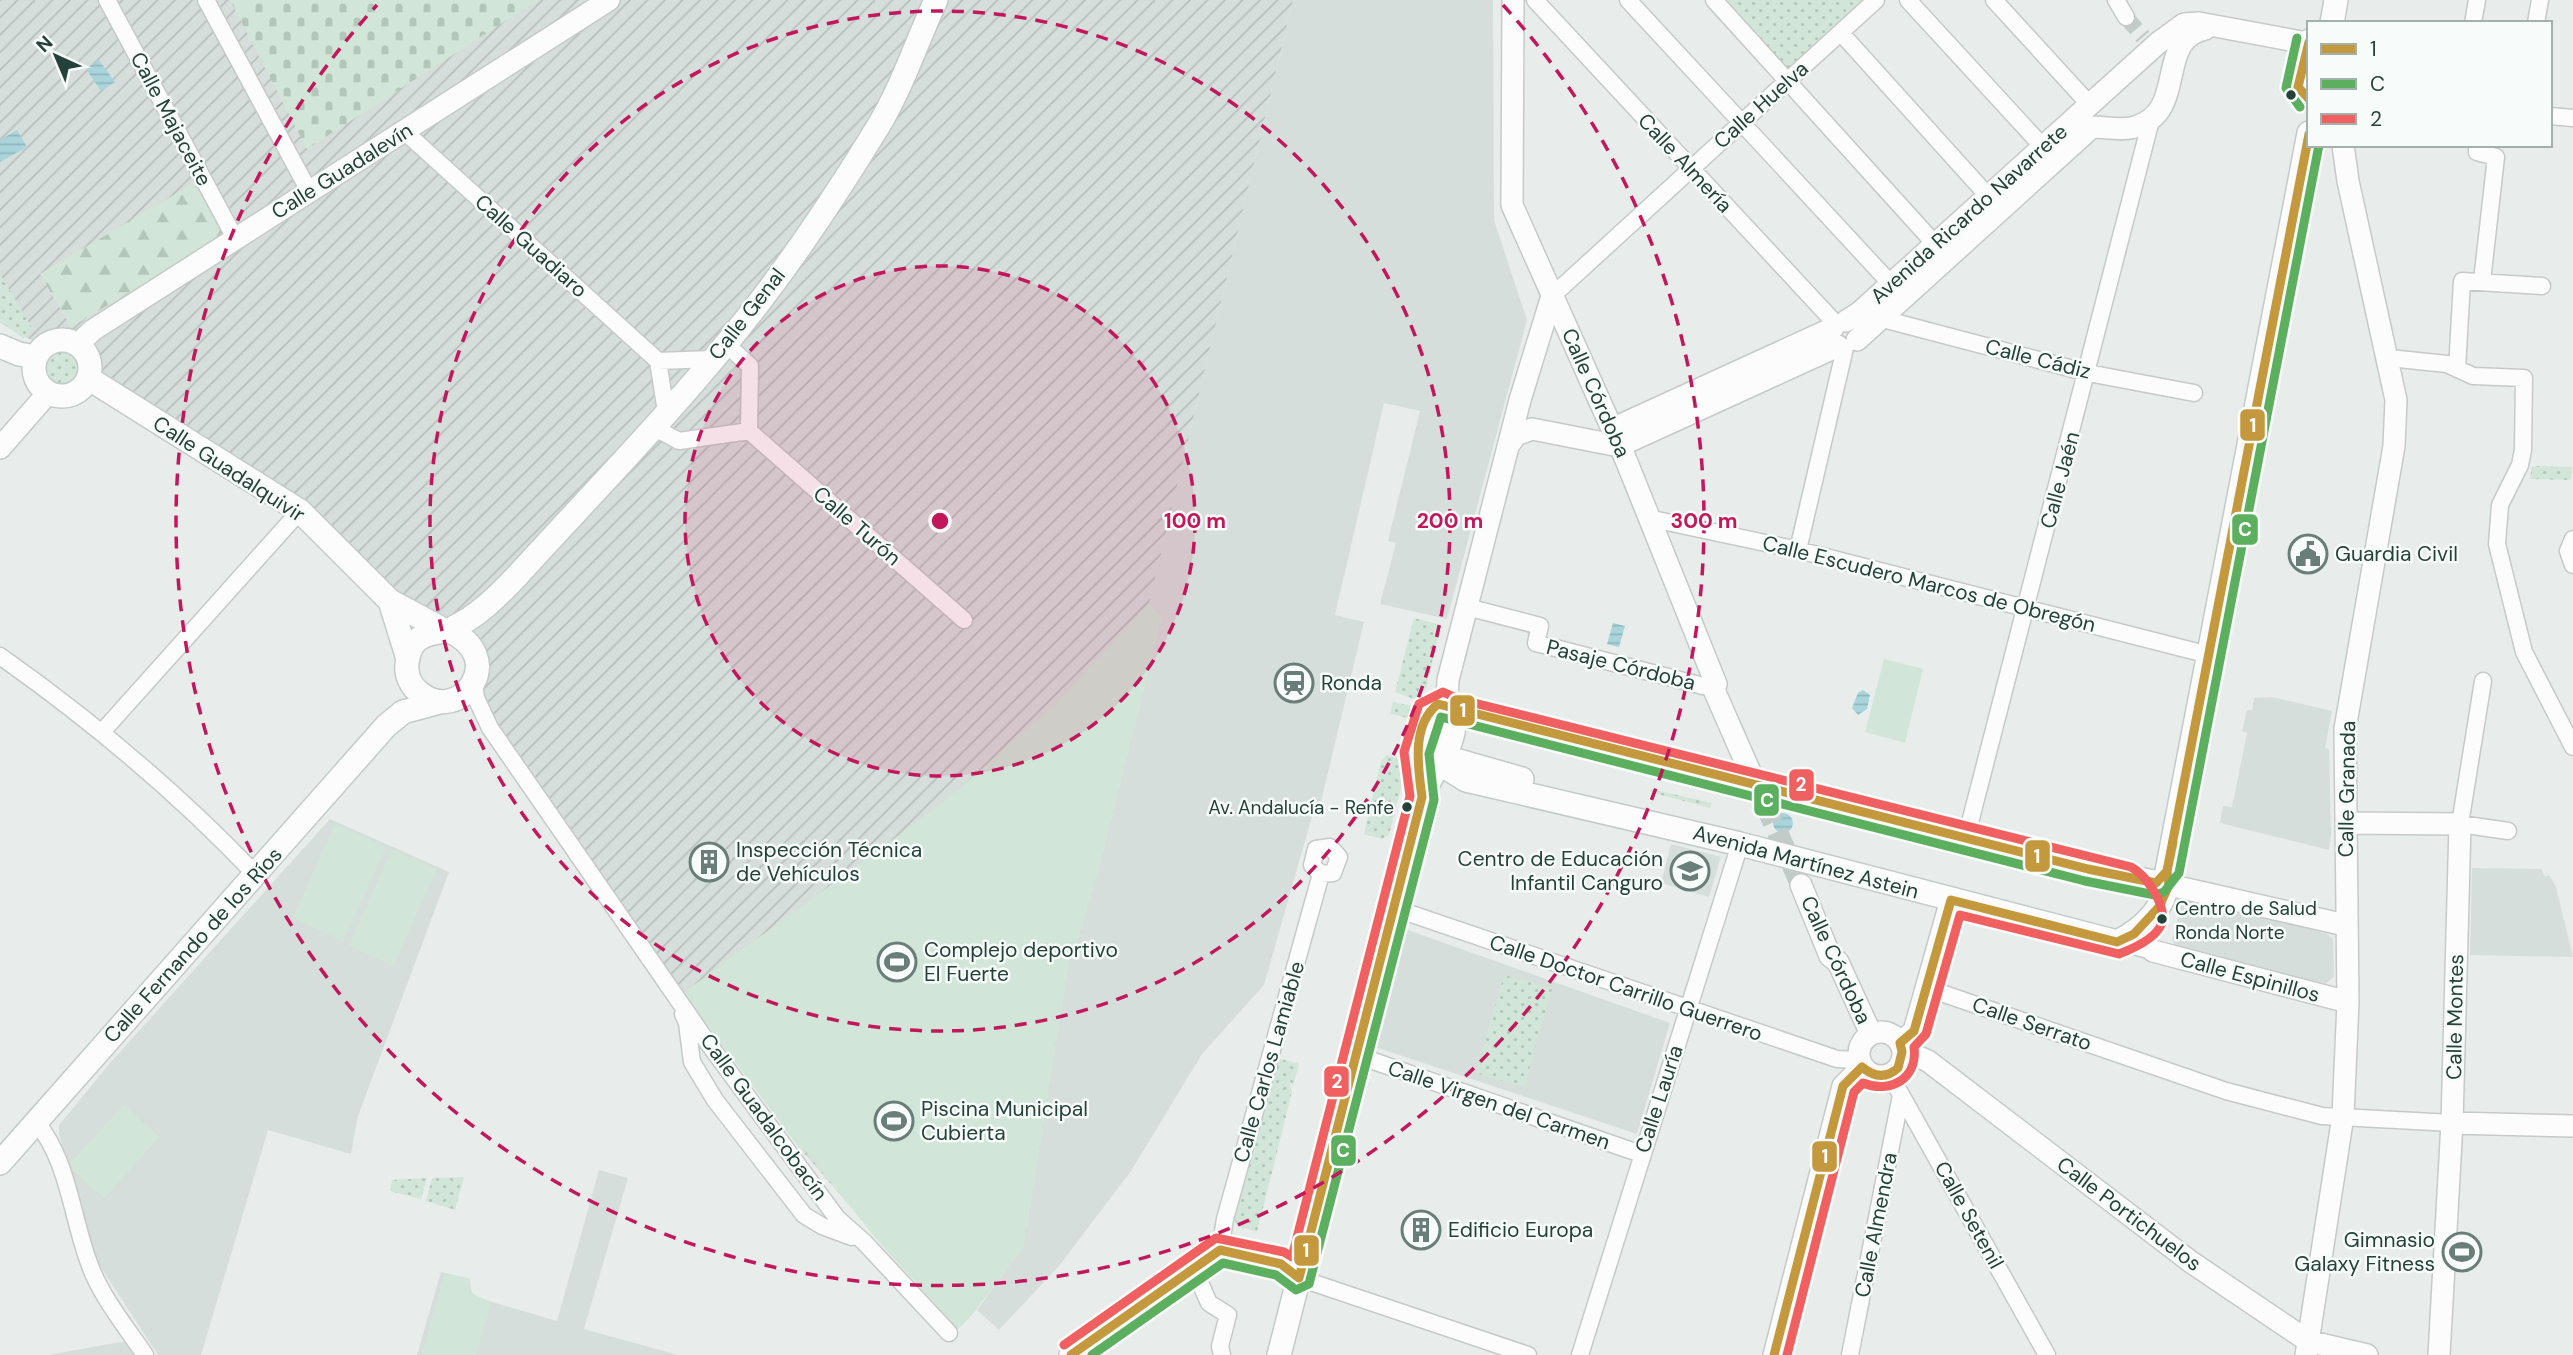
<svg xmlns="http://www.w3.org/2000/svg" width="2573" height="1355" viewBox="0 0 2573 1355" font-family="'DM Sans',sans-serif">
  <defs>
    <pattern id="industrial-furrows" width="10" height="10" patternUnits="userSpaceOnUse" patternTransform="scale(1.75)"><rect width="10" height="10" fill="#d6dedb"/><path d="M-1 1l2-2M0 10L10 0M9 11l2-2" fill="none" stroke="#b8c0bd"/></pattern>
    <pattern id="green-dots" width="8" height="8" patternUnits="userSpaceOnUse" patternTransform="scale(1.75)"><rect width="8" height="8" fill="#d1e6d8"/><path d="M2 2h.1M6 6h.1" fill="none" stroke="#b3c6ba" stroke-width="1.8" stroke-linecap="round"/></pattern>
    <pattern id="forest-firs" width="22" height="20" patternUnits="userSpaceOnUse" patternTransform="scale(1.75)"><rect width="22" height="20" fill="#d1e6d8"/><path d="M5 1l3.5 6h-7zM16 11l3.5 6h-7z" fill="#b3c6ba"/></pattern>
    <pattern id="cemetery-stones" width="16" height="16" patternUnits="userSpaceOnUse" patternTransform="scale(1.75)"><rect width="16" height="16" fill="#d1e6d8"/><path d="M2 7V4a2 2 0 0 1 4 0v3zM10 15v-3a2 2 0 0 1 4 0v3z" fill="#b3c6ba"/></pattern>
    <pattern id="water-rules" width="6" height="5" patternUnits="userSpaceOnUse" patternTransform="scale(1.75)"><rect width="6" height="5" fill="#a9d4db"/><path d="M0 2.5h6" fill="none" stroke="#91b7bd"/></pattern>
  </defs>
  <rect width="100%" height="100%" fill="#e8edeb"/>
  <path fill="#d6dedb" d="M 1293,0 L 1493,0 L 1494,220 L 1527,320 L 1447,619 L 1380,604 L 1396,543 L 1388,541 L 1420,411 L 1384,403 L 1335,615 L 1364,622 L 1320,806 L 1315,806 L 1264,985 L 1202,1054 L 1131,1171 L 1059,1266 L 999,1330 L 977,1310 L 1024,1245 L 1070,954 L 1075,949 L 1100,864 L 1162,617 L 1149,604 Z
    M 2272,697 L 2332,711 L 2325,748 L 2329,749 L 2331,834 L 2329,850 L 2220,823 L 2223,806 L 2232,807 L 2247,733 L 2242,731 L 2247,710 L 2252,710 L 2254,698 Z
    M 330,819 L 449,872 L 358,1116 L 351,1154 L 268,1130 L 201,1355 L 158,1355 L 96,1260 L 59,1134 L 59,1125 L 110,1063 Z
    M 1671,844 L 1721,857 L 1709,897 L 1661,883 Z
    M 2472,868 L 2541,869 L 2545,877 L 2549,875 L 2556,887 L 2573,957 L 2470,955 Z
    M 2190,898 L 2327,934 L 2333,939 L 2334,977 L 2323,986 L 2177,949 L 2172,940 L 2181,906 Z
    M 1405,929 L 1670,1023 L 1637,1134 L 1372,1046 Z
    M 599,1170 L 628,1178 L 584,1329 L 678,1355 L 417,1355 L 441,1272 L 470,1279 L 469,1287 L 475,1297 L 557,1321 Z
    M 126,1341 L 135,1355 L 48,1355 Z"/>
  <path fill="url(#industrial-furrows)" d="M 0,0 L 1293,0 L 1149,604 L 1162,616 L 1100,864 L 1075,950 L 1070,954 L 1024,1246 L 958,1329 L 801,1150 L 684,993 L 635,941 L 474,714 L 470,635 L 481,616 L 441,624 L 400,614 L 229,462 L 62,357 L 0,323 Z"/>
  <path fill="url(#green-dots)" d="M 1721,0 L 1863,0 L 1785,71 Z
    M 0,274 L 32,328 L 24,339 L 0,321 Z
    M44 366a17 17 0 1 1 34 0a17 17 0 1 1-34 0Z
    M 2532,466 L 2572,467 L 2571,480 L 2530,479 Z
    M 1414,618 L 1441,625 L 1426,688 L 1414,699 L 1395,692 Z
    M 1393,702 L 1411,706 L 1408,718 L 1390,714 Z
    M 1387,755 L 1408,761 L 1389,835 L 1382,839 L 1364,834 L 1381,761 Z
    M 1651,789 L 1712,803 L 1710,808 L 1650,792 Z
    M 1504,975 L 1552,988 L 1524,1087 L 1476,1073 Z
    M 1274,1057 L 1299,1064 L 1293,1086 L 1289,1080 L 1292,1092 L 1257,1232 L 1237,1226 L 1234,1217 L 1264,1092 L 1276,1076 L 1267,1079 Z
    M 464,1177 L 455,1210 L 426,1201 L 432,1178 Z
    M 427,1178 L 421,1199 L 390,1191 L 392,1180 Z"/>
  <path fill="url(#forest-firs)" d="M 196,182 L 225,235 L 71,327 L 40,274 Z"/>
  <path fill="url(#cemetery-stones)" d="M 230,0 L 538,0 L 307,149 Z"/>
  <path fill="#d1e6d8" d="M 1149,604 L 1162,616 L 1100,864 L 1075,950 L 1070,954 L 1024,1246 L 972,1315 L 958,1329 L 877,1240 L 804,1149 L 801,1150 L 683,993 L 943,803 L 1054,705 Z
    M 1884,659 L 1923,669 L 1905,743 L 1865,732 Z
    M 335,824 L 386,847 L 343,941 L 293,918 Z
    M 392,849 L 437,869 L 393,966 L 349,945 Z
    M 124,1105 L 159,1137 L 104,1198 L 68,1166 Z
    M 445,1273 L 470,1279 L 471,1293 L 491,1302 L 476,1355 L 422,1355 Z"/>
  <path fill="url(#water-rules)" d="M 99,60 L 115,82 L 101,91 L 86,69 Z
    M 17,130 L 27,147 L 0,162 L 0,140 Z
    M 1613,623 L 1625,626 L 1619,647 L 1607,644 Z
    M 1863,690 L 1870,695 L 1867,709 L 1858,715 L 1852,708 L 1858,693 Z
    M1773 823a10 10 0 1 1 20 0a10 10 0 1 1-20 0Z"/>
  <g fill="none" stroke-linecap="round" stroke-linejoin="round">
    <path stroke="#c1cbc8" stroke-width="16" stroke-dasharray="16 8" stroke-linecap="butt" d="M 2126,17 L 2143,37"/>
    <path stroke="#c1cbc8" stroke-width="21" stroke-dasharray="21 10" stroke-linecap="butt" d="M 1752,775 L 1801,885"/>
    <defs>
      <path id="minor" d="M 107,0 L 235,238
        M 206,0 L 309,191
        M 1535,0 L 1836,324
        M 1628,0 L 1891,284
        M 1714,0 L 1935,244
        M 1908,0 L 2043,147
        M 1994,0 L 2090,105
        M 2116,0 L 2126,17
        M 2473,23 L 2477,0
        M 2536,23 L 2540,0
        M 1841,33 L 1988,196
        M 2550,116 L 2573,118
        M 404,131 L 658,361 L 666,412
        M 2477,145 L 2477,152 L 2496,157 L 2482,281
        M 1552,296 L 1876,0
        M 1883,319 L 2088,373 L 2194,393
        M 725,343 L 750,366 L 749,431
        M 2389,358 L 2447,364 L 2473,376 L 2524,378 L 2523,450 L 2520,465 L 2500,505 L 2497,544 L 2524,652 L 2573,747
        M 658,361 L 712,359
        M 2457,369 L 2462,281 L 2542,286
        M 653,427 L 679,441 L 749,431 L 964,620
        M 1648,518 L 1798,550 L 2209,655
        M 2573,539 L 2568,551 L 2573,565
        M 1798,550 L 1845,348
        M 1467,607 L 1540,626 L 1536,643 L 1703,686 L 1716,684
        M 0,656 C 92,721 178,793 256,875
        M 2483,681 L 2460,824 L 2508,831
        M 474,683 L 476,698 L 490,728 L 708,1043 L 837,1218 L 864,1242 L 949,1333
        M 102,732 L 300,511
        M 1966,838 L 2151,120
        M 1394,908 L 1837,1059 L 1859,1060
        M 2117,942 L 2153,951
        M 1927,988 L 2226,1091 L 2322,1116 L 2452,1123
        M 683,1014 L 687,1023 L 692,1062 L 715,1100 L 804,1215 L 822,1226 L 852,1237
        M 1356,1055 L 1641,1154
        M 1890,1075 L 2047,1355
        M 36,1122 C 68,1159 72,1218 89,1263 C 100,1295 126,1327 145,1355
        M 1220,1250 L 1225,1219 L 1321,874 L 1333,873 L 1339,857 L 1330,847 L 1316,849 L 1312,865 L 1321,874
        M 1193,1267 L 1209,1303 L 1228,1315 L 1220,1346 L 1222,1355
        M 1299,1278 L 1528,1355
        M 1580,1355 L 1740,844
        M 1850,1355 L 1901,1095"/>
      <path id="tertiary" d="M 1513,0 L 1512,205 L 1626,460 L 1716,684 L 1714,690 L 1750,772
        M 1846,321 L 1860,312 L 2158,43 L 2184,24 L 2199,23 L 2307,43
        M 1857,340 L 2092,127 C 2106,127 2122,131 2135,127 C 2189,111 2154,40 2205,29
        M 77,345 L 93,330 L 609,0
        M 1612,429 L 1833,328
        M 1508,446 L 1516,435 L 1532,429 L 1619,446 L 1838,346
        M 0,448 L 48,393
        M 1447,706 L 1448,680 L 1520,400 L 1552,296
        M 2347,823 L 2460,824 L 2452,1123 L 2439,1355
        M 1801,885 L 1830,956 L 1838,962 L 1871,1034
        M 2169,885 L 2345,925
        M 2153,951 L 2348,1002
        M1859 1054a22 22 0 1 1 44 0a22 22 0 1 1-44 0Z
        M 1900,1043 L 1914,1031 L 1951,900
        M 1903,1050 L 1928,1061 L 2191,1262 L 2308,1341 L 2367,1355
        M 2452,1123 L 2573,1126
        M 1774,1355 L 1843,1086 L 1862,1067
        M 2306,1355 L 2343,1116 L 2348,1002 L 2345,729 L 2394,446 L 2396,400 L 2348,181 L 2343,145"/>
      <path id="secondary" d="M 2332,23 L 2336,0
        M 2309,41 L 2298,87 L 2309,99
        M34 368a28 28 0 1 1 56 0a28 28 0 1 1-56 0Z
        M 0,346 L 19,354 L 36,357
        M 88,378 L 300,511 L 390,601 L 444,630
        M 390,601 L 408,659
        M 447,630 C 511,656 460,726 420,693 C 413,688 408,679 407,671 C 406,661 409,648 416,641 C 427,631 438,634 450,629 C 475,619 498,596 516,577 C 599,486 686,398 761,300 C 803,245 843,184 879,125 C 902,87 917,41 936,0
        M 1445,757 L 1522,779
        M 1442,765 L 1466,780 L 1740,844 L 2117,942 C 2144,929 2171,903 2167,871 L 2309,133
        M 1422,797 L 1416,753 L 1429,711 L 1443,704 L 1453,710 L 2088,869 L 2169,885
        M 0,1163 L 386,726 L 403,712 L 440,702
        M 1071,1355 L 1220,1250 L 1281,1264 L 1299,1278
        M 1279,1355 L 1422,797 C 1433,767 1460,745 1453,710"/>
    </defs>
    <use href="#minor" stroke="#c5cac8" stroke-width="19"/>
    <use href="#tertiary" stroke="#c5cac8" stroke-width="24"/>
    <use href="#secondary" stroke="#c3cbc8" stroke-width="26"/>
    <use href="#minor" stroke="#fcfcfc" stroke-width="16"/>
    <use href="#tertiary" stroke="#fcfcfc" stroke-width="21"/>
    <use href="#secondary" stroke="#fcfcfc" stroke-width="23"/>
    <defs>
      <path id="bus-1" d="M 2309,42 L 2298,87 L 2309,99
        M 1071,1355 L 1220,1250 L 1281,1264 L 1299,1278 L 1422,797 C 1418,767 1411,725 1438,704 L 2088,869 L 2156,883 L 2167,871 L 2309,134
        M 1774,1355 L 1843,1086 L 1862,1067 C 1874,1077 1886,1079 1898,1068 L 1902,1052 L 1900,1043 L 1914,1031 L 1951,900 L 2117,942 L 2134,934 L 2159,907 L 2169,885 L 2167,871 L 2173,842"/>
      <path id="bus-2" d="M 2297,38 L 2286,88 L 2300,107
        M 1092,1355 L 1223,1263 L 1276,1275 L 1296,1290 L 1309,1284 L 1434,800 L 1429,754 L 1441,717 L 2085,881 L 2155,895 L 2164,892 L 2179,873 L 2319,145"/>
      <path id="bus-3" d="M 1064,1345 L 1216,1238 L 1284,1252 L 1292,1257 L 1410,796 L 1404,752 L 1419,704 L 1443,692 L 1458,699 L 2131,867 C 2146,875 2166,904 2162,922 C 2158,938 2132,949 2119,954 L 1960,915 L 1926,1034 L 1914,1047 C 1918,1079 1890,1094 1863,1083 L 1854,1092 L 1787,1355"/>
    </defs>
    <use href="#bus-1" stroke="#f7fbf9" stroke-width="14"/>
    <use href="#bus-2" stroke="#f7fbf9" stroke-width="14"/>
    <use href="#bus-3" stroke="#f7fbf9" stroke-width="14"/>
    <use href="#bus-1" stroke="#c4983d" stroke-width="9"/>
    <use href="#bus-2" stroke="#5caf5f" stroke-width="9"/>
    <use href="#bus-3" stroke="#f06060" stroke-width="9"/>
  </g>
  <circle cx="940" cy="521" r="255" fill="#c2185b" fill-opacity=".12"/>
  <g fill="none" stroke="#c2185b" stroke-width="3.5" stroke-dasharray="12 9">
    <circle cx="940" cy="521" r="255"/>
    <circle cx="940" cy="521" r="510"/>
    <path d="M1503 5A764 764 0 1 1 377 5"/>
  </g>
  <defs>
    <symbol id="civic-ring" viewBox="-11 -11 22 22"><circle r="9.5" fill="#f7fbf9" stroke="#697e78" stroke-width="1.5"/><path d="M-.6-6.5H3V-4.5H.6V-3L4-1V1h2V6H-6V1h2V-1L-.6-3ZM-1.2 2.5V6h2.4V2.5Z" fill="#697e78"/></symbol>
    <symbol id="station-ring" viewBox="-11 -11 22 22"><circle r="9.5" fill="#f7fbf9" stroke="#697e78" stroke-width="1.5"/><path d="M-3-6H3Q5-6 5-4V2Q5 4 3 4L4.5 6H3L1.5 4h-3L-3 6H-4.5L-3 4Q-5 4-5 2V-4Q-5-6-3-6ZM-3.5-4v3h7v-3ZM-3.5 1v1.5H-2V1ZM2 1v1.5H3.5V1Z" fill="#697e78"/></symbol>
    <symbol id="building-ring" viewBox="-11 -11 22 22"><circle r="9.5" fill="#f7fbf9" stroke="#697e78" stroke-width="1.5"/><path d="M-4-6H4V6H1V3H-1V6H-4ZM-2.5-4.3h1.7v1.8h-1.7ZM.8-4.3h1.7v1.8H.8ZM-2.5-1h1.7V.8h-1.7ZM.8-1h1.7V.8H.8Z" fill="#697e78"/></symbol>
    <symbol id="school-ring" viewBox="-11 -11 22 22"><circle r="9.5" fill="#f7fbf9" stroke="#697e78" stroke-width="1.5"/><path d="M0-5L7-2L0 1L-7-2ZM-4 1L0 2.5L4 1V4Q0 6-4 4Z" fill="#697e78"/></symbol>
    <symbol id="stadium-ring" viewBox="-11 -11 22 22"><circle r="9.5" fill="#f7fbf9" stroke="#697e78" stroke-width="1.5"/><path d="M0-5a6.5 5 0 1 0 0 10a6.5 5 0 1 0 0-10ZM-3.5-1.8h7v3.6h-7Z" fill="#697e78"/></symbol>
  </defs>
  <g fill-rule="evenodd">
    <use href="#civic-ring" x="2286" y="532" width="44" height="44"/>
    <use href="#station-ring" x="1272" y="661" width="44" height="44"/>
    <use href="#building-ring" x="687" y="840" width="44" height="44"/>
    <use href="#school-ring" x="1668" y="849" width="44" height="44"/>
    <use href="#stadium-ring" x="875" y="940" width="44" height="44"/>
    <use href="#stadium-ring" x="872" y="1099" width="44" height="44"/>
    <use href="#building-ring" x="1399" y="1208" width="44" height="44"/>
    <use href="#stadium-ring" x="2440" y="1230" width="44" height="44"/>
  </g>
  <g fill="#24423a" stroke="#f7fbf9" stroke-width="2.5">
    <circle cx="2291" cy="95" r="6"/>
    <circle cx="1407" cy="807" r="6"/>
    <circle cx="2162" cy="919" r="6"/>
  </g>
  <g text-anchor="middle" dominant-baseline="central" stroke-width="5" stroke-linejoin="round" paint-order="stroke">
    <g font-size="19" fill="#24423a" stroke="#f7fbf9" text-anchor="end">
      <text x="1394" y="807">Av. Andalucía - Renfe</text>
      <text x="2175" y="908" text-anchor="start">Centro de Salud<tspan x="2175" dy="24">Ronda Norte</tspan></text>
    </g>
    <g font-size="21" fill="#24423a" stroke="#f7fbf9">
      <text transform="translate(1761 105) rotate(-42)">Calle Huelva</text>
      <text transform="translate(171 119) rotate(62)">Calle Majaceite</text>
      <text transform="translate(1685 163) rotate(47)">Calle Almería</text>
      <text transform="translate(342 171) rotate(-32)">Calle Guadalevín</text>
      <text transform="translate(1969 214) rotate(-42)">Avenida Ricardo Navarrete</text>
      <text transform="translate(531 246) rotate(42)">Calle Guadiaro</text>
      <text transform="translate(747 314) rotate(-52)">Calle Genal</text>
      <text transform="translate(2038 359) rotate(14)">Calle Cádiz</text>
      <text transform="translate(1596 393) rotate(66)">Calle Córdoba</text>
      <text transform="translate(229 469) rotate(33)">Calle Guadalquivir</text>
      <text transform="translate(2060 480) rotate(-75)">Calle Jaén</text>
      <text transform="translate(857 526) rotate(41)">Calle Turón</text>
      <text transform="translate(1929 584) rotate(14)">Calle Escudero Marcos de Obregón</text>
      <text transform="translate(1621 665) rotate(14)">Pasaje Córdoba</text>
      <text transform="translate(2347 789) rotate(-89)">Calle Granada</text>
      <text transform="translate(1806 862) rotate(15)">Avenida Martínez Astein</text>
      <text transform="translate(193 945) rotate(-48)">Calle Fernando de los Ríos</text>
      <text transform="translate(1836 960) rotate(65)">Calle Córdoba</text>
      <text transform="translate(2250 977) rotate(15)">Calle Espinillos</text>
      <text transform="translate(1626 988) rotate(19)">Calle Doctor Carrillo Guerrero</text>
      <text transform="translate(2455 1017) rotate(-89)">Calle Montes</text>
      <text transform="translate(2032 1024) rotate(19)">Calle Serrato</text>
      <text transform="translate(1269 1062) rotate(-74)">Calle Carlos Lamiable</text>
      <text transform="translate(1659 1099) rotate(-72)">Calle Lauría</text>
      <text transform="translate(1499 1105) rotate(19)">Calle Virgen del Carmen</text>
      <text transform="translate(764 1117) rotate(54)">Calle Guadalcobacín</text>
      <text transform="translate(2129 1214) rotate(37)">Calle Portichuelos</text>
      <text transform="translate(1969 1215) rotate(61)">Calle Setenil</text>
      <text transform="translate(1876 1225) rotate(-79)">Calle Almendra</text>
    </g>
    <g font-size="21" fill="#24423a" stroke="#f7fbf9" text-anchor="start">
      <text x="2335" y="554">Guardia Civil</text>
      <text x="1321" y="683">Ronda</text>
      <text x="736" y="850">Inspección Técnica<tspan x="736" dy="24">de Vehículos</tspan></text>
      <text x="1663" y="859" text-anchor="end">Centro de Educación<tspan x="1663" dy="24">Infantil Canguro</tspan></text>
      <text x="924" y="950">Complejo deportivo<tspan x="924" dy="24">El Fuerte</tspan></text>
      <text x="921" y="1109">Piscina Municipal<tspan x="921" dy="24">Cubierta</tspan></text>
      <text x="1448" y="1230">Edificio Europa</text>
      <text x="2435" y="1240" text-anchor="end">Gimnasio<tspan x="2435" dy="24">Galaxy Fitness</tspan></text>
    </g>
  </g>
  <circle cx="940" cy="521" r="10" fill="#c2185b" stroke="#f7fbf9" stroke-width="3.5"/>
  <g font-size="21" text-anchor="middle" font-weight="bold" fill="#c2185b" stroke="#f7fbf9" stroke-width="5" stroke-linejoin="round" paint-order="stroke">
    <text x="1195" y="528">100 m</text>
    <text x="1450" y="528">200 m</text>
    <text x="1704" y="528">300 m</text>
  </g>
  <g stroke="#f7fbf9" stroke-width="2.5">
    <rect x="2239" y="408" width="27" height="34" rx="7" fill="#c4983d"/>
    <rect x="2231" y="513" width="28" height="33" rx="7" fill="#5caf5f"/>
    <rect x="1449" y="694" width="27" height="33" rx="7" fill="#c4983d"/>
    <rect x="1788" y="768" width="27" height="34" rx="7" fill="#f06060"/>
    <rect x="1753" y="783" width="27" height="34" rx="7" fill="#5caf5f"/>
    <rect x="2024" y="839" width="27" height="34" rx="7" fill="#c4983d"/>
    <rect x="1323" y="1065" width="27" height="33" rx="7" fill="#f06060"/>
    <rect x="1330" y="1134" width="27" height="33" rx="7" fill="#5caf5f"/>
    <rect x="1811" y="1140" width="27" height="33" rx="7" fill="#c4983d"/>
    <rect x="1293" y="1234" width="27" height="33" rx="7" fill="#c4983d"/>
  </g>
  <g font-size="19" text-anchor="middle" font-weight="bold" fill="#fff">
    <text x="2253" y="432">1</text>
    <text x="2245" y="536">C</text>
    <text x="1463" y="717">1</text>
    <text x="1801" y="791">2</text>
    <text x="1767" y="807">C</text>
    <text x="2037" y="863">1</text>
    <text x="1337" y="1088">2</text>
    <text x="1343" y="1157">C</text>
    <text x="1825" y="1163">1</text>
    <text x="1306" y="1257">1</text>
  </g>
  <rect x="2307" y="21" width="245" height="126" fill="#f7fbf9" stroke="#a3b1ad" stroke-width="2"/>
  <rect x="2321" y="44" width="35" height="10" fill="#c4983d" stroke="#a3b1ad" stroke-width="2"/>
  <text x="2370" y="56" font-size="21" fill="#24423a">1</text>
  <rect x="2321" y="79" width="35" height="10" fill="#5caf5f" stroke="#a3b1ad" stroke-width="2"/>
  <text x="2370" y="91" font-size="21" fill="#24423a">C</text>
  <rect x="2321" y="114" width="35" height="10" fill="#f06060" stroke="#a3b1ad" stroke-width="2"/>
  <text x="2370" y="126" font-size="21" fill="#24423a">2</text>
  <g transform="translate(56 56) rotate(316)" stroke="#f7fbf9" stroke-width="5" paint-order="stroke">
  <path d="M0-5L12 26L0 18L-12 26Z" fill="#24423a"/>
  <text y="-10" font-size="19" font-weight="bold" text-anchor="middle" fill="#24423a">N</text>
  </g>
</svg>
